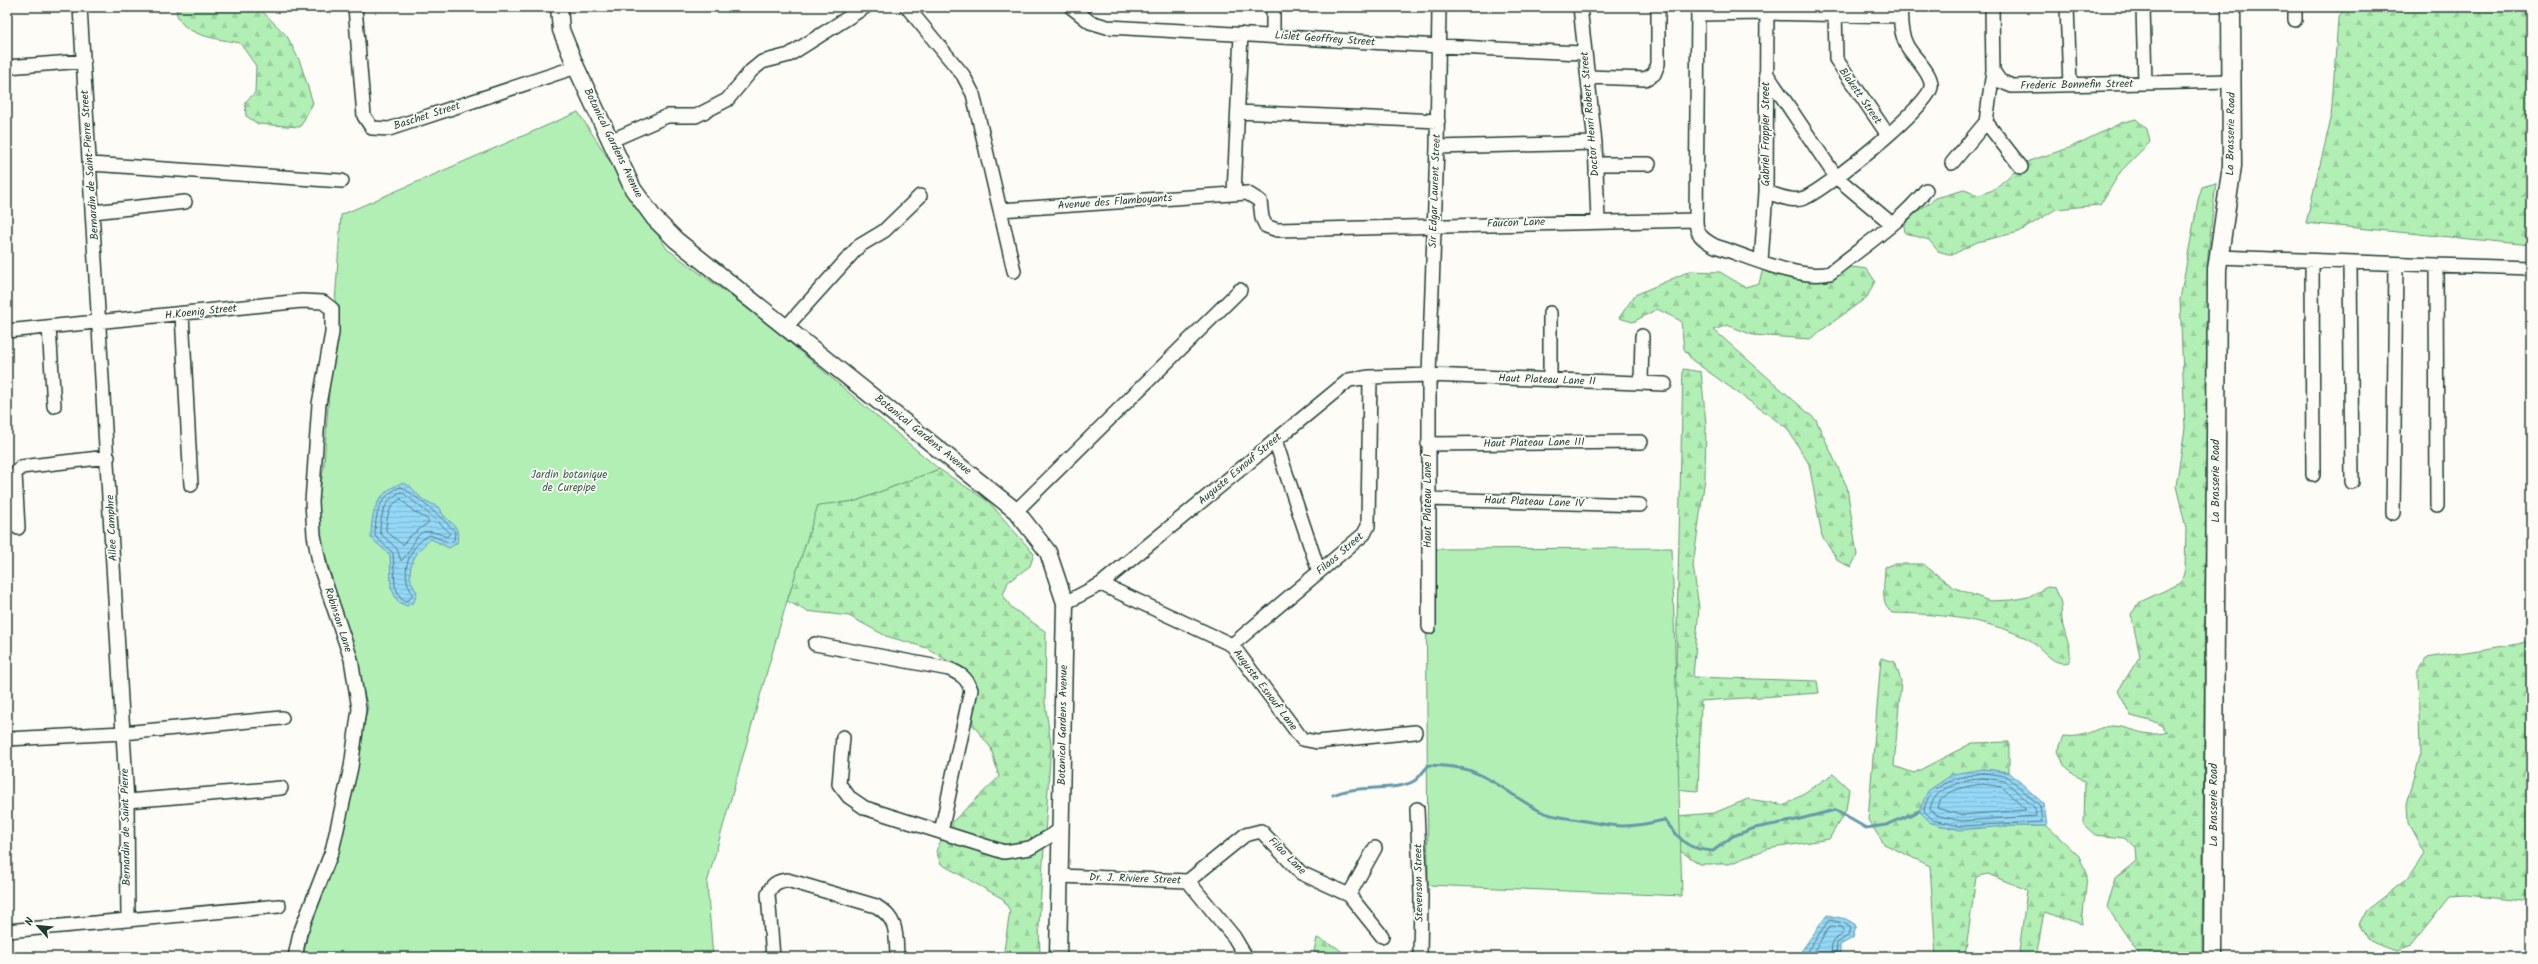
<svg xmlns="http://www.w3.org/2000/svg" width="2538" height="964" viewBox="0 0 2538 964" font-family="Kalam,sans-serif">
  <defs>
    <pattern id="forest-firs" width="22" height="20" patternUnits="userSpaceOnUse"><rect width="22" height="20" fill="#b2efb5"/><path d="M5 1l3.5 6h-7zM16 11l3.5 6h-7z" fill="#99ce9c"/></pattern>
    <pattern id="water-rules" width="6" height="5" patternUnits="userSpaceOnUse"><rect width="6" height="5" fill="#95d7f7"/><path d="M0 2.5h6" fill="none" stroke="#80b9d4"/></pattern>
  </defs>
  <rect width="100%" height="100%" fill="#fdfcf7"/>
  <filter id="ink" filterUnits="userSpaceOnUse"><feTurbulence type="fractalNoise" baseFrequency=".025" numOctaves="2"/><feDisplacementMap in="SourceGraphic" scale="8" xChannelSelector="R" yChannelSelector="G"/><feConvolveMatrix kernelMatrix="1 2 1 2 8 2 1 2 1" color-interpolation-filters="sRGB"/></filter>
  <g filter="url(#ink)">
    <path fill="url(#forest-firs)" stroke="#689674" d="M 176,7 L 258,7 L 287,36 L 300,62 L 313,103 L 300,127 L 258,124 L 246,116 L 245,102 L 255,93 L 256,66 L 240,43 C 220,39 175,36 176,7 Z
      M 2345,7 L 2507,7 L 2525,12 L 2531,17 L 2531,245 L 2306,223 L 2331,119 L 2338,19 Z
      M 2136,119 L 2147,129 L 2150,142 L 2121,171 L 2100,205 L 2056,209 L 2019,232 L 1977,242 L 1952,255 L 1938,251 L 1929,240 L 1905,233 L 1904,226 L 1912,215 L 1936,198 L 1964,190 L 1979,195 L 1993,190 L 2026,162 L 2069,148 L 2121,123 Z
      M 2216,183 L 2208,254 L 2202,957 L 2141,957 L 2107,907 L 2115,879 L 2137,861 L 2136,847 L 2124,838 L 2095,835 L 2084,825 L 2085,783 L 2064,765 L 2058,751 L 2064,736 C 2087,739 2094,727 2111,726 C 2134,726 2142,739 2168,732 L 2158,723 L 2131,716 L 2118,691 L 2140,656 L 2131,614 L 2140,602 L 2181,583 L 2185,569 L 2186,528 L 2176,486 L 2185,428 L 2180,299 L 2198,200 L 2202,187 Z
      M 1852,267 L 1867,269 L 1875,281 L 1867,297 L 1810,339 L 1753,335 L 1727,325 L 1714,330 L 1816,420 L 1847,487 L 1857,555 L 1851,567 L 1838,561 L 1822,536 L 1809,464 L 1787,428 L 1692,360 L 1684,349 L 1681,321 L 1657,309 L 1633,322 L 1619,318 L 1635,295 L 1690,271 L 1720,272 L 1745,287 L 1759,283 L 1763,269 L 1821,273 Z
      M 1683,369 L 1701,372 L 1706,424 L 1705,478 L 1693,565 L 1699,608 L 1693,677 L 1817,681 L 1819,693 L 1701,701 L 1698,791 L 1673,789 Z
      M 939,469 L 989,502 L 1034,554 L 1030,566 L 1008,582 L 1003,595 L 1011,607 L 1046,632 L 1045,703 L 1051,744 L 1039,923 L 1040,957 L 1003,957 L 1010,911 L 1003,899 L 941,864 L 936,851 L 948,826 L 999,777 L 991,748 L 973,725 L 972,683 L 964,671 L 927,648 L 886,636 L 849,616 L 806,611 L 787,601 L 818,504 L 856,501 Z
      M 1893,564 L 1923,564 L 1953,587 L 1989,601 L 2012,600 L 2028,597 L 2047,587 L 2055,588 C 2065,606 2059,613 2064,630 C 2068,644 2072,647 2069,662 C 2051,668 2042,645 2026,638 C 1983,618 1939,614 1892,613 C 1879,603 1885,582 1885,567 Z
      M 2531,642 L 2531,902 L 2466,895 L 2450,896 L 2411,945 L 2397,950 L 2367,939 L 2359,924 L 2366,911 L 2407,879 L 2424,853 L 2408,823 L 2407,805 L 2420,756 L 2418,672 L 2426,658 Z
      M 1881,658 L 1895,662 L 1901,681 L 1894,766 L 1914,773 L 1972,743 L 2009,742 L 2009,772 L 1983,769 L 2006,826 L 2047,826 L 2079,856 L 2087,876 L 2082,924 L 2044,912 L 2036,957 L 2024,957 L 2019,952 L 2027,890 L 1988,874 L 1976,877 L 1965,957 L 1936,957 L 1930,866 L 1884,844 L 1868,820 Z
      M 1833,774 L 1849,789 L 1846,810 L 1829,839 L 1767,849 L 1729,864 L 1700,864 L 1654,834 L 1677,816 L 1714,813 L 1748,799 L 1786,805 Z
      M 1317,938 L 1336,947 L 1348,957 L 1318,957 L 1314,951 Z"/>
    <path fill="#b2efb5" stroke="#689674" d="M 578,112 L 667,249 L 762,319 L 939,469 L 856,501 L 818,505 L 787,601 L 707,883 L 713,957 L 303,957 L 308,931 L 338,843 L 368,707 L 320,536 L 318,502 L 324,465 L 341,215 Z
      M 1672,548 L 1682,896 L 1428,885 L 1426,549 Z"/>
    <path fill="url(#water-rules)" stroke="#6699a9" d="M 402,483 L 410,486 L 422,499 L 440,508 C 446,526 461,519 457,543 L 449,548 L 431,539 C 414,552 402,573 417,592 L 414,602 L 407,606 L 398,602 L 391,588 L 390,555 L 371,538 C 371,513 376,492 402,483 Z
      M 1983,769 L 2009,772 L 2044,804 L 2047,826 L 2006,826 L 1960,830 L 1931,823 L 1919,811 L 1928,791 L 1953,774 Z
      M 1827,915 L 1846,919 L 1856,925 L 1853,938 L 1840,945 L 1840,957 L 1797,957 Z"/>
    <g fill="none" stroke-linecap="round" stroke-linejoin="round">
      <path stroke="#4e7b82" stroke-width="1" d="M 401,487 C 408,489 452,526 455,532 L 454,540 L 450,543 L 430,535 C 414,542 403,563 407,580 C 407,585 412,591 412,595 C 412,598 409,600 406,601 L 401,599 L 395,586 L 393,553 L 375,536 C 375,515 379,495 401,487 Z
        M 401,492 C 406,494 447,529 450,533 L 447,537 C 411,521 420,543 401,561 L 397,549 L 380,533 C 380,517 384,499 401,492 Z
        M 401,499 L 413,511 L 427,519 L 429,522 L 409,537 L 403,545 L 386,531 C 386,519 389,503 401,499 Z
        M 1983,773 L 2007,776 L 2040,806 L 2042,822 L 1960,826 L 1933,820 L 1924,811 C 1927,783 1961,776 1983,773 Z
        M 1983,778 L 2005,781 L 2035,808 L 2036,816 L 1961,821 L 1936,815 L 1930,810 C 1933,786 1964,781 1983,778 Z
        M 1983,784 L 2002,787 L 2026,810 L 1961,815 L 1937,808 C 1941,790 1968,786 1983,784 Z
        M 1803,957 L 1829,920 L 1844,923 L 1851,928 L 1849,935 L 1837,943 L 1836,957
        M 1810,957 L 1830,926 L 1842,927 L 1845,932 L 1832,942 L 1831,957"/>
      <path stroke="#6699a9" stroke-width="3" d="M 1333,795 C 1357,784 1396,792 1414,781 C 1419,778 1424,770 1429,765 C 1442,766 1456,766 1468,770 C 1495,779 1516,799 1540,811 C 1553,817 1566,818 1579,820 C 1616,827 1627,829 1664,820 C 1682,839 1683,849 1713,851 L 1733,836 L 1755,828 L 1792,821 L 1835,810 L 1866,828 L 1886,825 L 1919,811"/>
      <defs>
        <path id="minor" d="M 80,7 L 127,801 L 128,920
          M 355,7 L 364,116 L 372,128 L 389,129 L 576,67
          M 907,7 L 963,75 L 973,94 L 1000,210 L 1247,193 L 1260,201 L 1262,218 L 1266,226 L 1277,230 L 1696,220
          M 1071,7 L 1090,22 L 1107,27 C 1266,35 1425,47 1585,53
          M 1580,7 L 1595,143 L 1598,221
          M 1698,7 L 1696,220 C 1696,234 1702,239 1715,246 C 1745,255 1799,281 1830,273 C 1862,247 1900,223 1926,190
          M 1835,7 L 1836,59 L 1888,135
          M 1992,7 L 1993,71 L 2000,81 L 2012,86 L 2231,81
          M 2067,7 L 2070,85
          M 2143,7 L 2145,83
          M 2295,7 L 2295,20
          M 1698,14 L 1767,13 L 1900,16
          M 1273,35 L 1273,7
          M 7,67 L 84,61
          M 1993,71 L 1986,122 L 2021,167
          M 1766,73 L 1836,177 L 1892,224
          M 1588,77 L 1645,79 L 1654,74 L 1658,64 L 1658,7
          M 1238,112 L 1438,121
          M 610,141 L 667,116 L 696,116 L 727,100 L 751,71 L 762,62 L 789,55 L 865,7
          M 1437,147 L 1595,143
          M 1952,163 L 1986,122
          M 91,164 L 342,181
          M 1596,164 L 1649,164
          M 1766,192 C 1777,195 1793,203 1804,198 C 1826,189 1928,107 1931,87 C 1933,74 1913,57 1907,46 C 1901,35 1900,19 1901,7
          M 1234,194 L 1241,34
          M 1000,210 L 1014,271
          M 93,212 L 185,202
          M 2218,257 L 2436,265 L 2437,506
          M 1761,261 L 1766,192 L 1767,7
          M 2312,261 L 2313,475
          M 2350,262 L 2352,482
          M 2436,265 L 2531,268
          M 182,314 L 191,485
          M 787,326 L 859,246 L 884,231 L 920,196
          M 49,327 L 54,406
          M 7,331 L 302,301 L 323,302 L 332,309 L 332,333 L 319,404 L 312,502 L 314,535 L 320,567 L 351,659 L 359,709 L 351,767 L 332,851 L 300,933 L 295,957
          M 1550,380 L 1550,313
          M 1641,383 L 1642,336
          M 1275,440 L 1319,572
          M 1428,444 L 1641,442
          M 1428,499 L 1640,505
          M 1016,511 L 1240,290
          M 2393,513 L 2396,264
          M 18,528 L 15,474 L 21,467 L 108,457
          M 1101,584 L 1232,645 L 1302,739 L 1317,742 L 1415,732
          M 1065,603 L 1101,584 L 1349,380 L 1370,377 L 1429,375 L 1665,384
          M 1429,627 L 1429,375 L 1437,147 L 1439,7
          M 815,644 L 949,669 C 961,674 967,678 971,690 L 941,832
          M 1232,645 L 1364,534 L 1368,526 L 1370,377
          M 843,737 L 839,784 L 849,797 L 865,808 L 1004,852 L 1030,848 L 1060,830
          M 7,739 L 123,733 L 282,718
          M 127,801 L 281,788
          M 1417,809 L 1421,896 L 1420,957
          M 1059,876 L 1188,881 L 1234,937 L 1246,957
          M 1188,881 L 1245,835 L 1261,831 L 1301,873 L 1349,895 L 1382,936
          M 1349,895 L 1375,848
          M 7,931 L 279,906
          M 773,957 L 768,894 C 772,884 777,881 787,880 L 876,906 C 898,919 896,933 897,957"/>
        <path id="tertiary" d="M 559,7 L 561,30 L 576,67 L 633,189 L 654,218 L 676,240 L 1016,511 L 1048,552 L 1065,603 L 1058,957"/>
        <path id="secondary" d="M 2213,957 L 2217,269 L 2232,166 L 2231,7"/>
      </defs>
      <use href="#minor" stroke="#1f3d34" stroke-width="16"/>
      <use href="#tertiary" stroke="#1f3d34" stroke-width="19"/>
      <use href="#secondary" stroke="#1f3d34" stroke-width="21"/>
      <use href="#minor" stroke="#fdfcf7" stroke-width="13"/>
      <use href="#tertiary" stroke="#fdfcf7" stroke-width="16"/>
      <use href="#secondary" stroke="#fdfcf7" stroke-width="18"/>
    </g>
  </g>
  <g text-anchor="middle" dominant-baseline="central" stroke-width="3.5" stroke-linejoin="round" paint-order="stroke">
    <g font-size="11" fill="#1f3d34" stroke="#fdfcf7">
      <text transform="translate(1325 39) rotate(4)">Lislet Geoffrey Street</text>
      <text transform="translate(2077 85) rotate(-1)">Frederic Bonnefin Street</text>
      <text transform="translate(1860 96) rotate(55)">Blakett Street</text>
      <text transform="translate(1590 114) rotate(-95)">Doctor Henri Robert Street</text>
      <text transform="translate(427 116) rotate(-18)">Baschet Street</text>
      <text transform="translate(1766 134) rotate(-90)">Gabriel Froppier Street</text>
      <text transform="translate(2231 134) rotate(-89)">La Brasserie Road</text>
      <text transform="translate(613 143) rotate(64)">Botanical Gardens Avenue</text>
      <text transform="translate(90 165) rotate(-94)">Bernardin de Saint-Pierre Street</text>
      <text transform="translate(1435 191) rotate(-88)">Sir Edgar Laurent Street</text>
      <text transform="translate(1115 202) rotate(-4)">Avenue des Flamboyants</text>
      <text transform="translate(1516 223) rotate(-2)">Faucon Lane</text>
      <text transform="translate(201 312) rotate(-6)">H.Koenig Street</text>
      <text transform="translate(1547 380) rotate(2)">Haut Plateau Lane II</text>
      <text transform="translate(923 435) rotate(39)">Botanical Gardens Avenue</text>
      <text transform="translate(1534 443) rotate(-1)">Haut Plateau Lane III</text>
      <text transform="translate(1240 469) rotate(-40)">Auguste Esnouf Street</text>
      <text transform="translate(2216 481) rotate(-90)">La Brasserie Road</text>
      <text transform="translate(1428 501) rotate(-90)">Haut Plateau Lane I</text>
      <text transform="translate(1534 502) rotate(2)">Haut Plateau Lane IV</text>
      <text transform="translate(112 528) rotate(-93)">Allee Camphre</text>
      <text transform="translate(1340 554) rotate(-41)">Filaos Street</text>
      <text transform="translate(338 620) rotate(72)">Robinson Lane</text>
      <text transform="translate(1265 690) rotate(53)">Auguste Esnouf Lane</text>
      <text transform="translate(1063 725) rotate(-89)">Botanical Gardens Avenue</text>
      <text transform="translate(2214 805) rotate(-90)">La Brasserie Road</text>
      <text transform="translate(126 827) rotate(-91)">Bernardin de Saint Pierre</text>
      <text transform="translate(1287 856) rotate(45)">Filao Lane</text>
      <text transform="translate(1135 879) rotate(2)">Dr. J. Riviere Street</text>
      <text transform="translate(1419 883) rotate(-91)">Stevenson Street</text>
    </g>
    <g font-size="11" fill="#3c614e" stroke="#fdfcf7">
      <text x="569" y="475">Jardin botanique<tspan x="569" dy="13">de Curepipe</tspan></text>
    </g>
  </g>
  <rect width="2538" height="964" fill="none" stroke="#fdfcf7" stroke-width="24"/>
  <rect x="12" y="12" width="2514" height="940" fill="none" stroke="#1f3d34" stroke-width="1.5" filter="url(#ink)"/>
  <g transform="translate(38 926) rotate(297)" stroke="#fdfcf7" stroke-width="3" paint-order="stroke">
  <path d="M0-3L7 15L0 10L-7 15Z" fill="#1f3d34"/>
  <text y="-6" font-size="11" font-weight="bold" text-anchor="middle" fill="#1f3d34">N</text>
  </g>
</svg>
